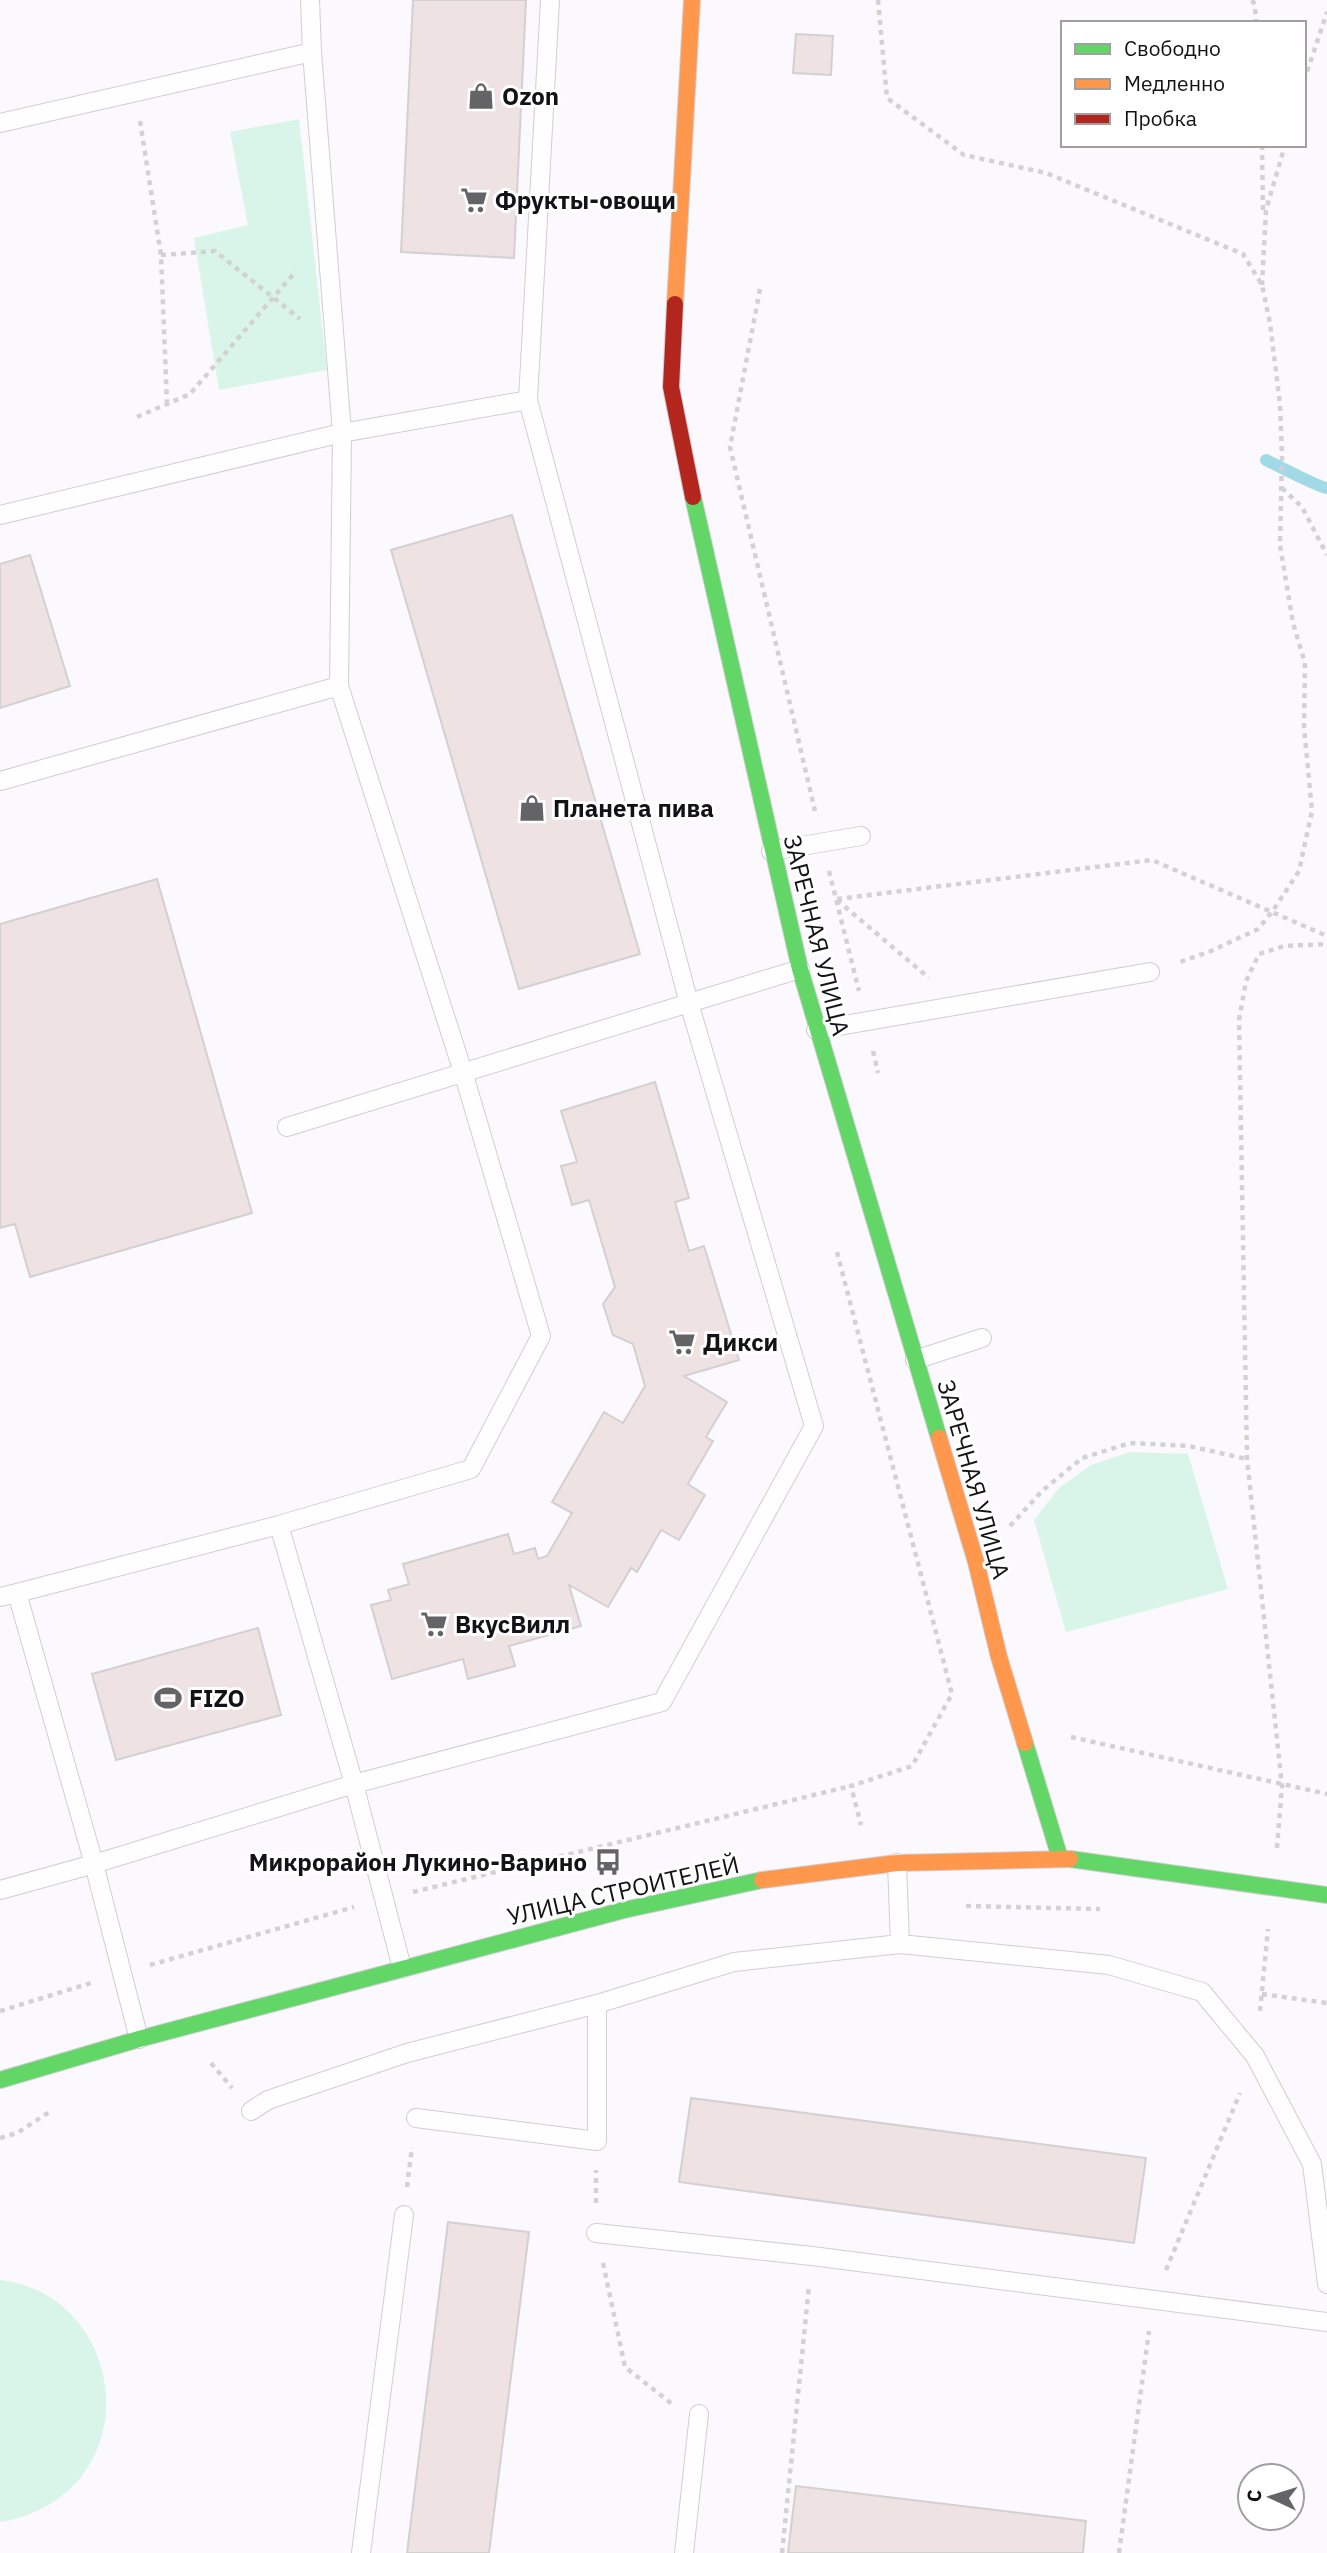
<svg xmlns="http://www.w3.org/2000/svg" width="1327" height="2553" viewBox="0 0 1327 2553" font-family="'IBM Plex Sans',sans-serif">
  <rect width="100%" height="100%" fill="#fbf9fd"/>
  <path fill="#d9f4e8" d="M 299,119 L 327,370 L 219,390 L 194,238 L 248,225 L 230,132 Z
    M 1130,1452 L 1188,1454 L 1228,1589 L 1066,1632 L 1034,1520 L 1059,1488 L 1091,1465 Z
    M 0,2280 C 112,2292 146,2445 50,2504 C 34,2513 18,2520 0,2522 Z"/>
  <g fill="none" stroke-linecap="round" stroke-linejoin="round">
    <path stroke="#a1dae6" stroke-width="12" d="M 1266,460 C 1277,465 1320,488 1327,488"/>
  </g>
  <path fill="#eee2e2" stroke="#d3d0d2" stroke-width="2" d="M 413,0 L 526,0 L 514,258 L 401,252 Z
    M 796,34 L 833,36 L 831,75 L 793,73 Z
    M 512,515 L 640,954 L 519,989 L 391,550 Z
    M 30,555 L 70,686 L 0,708 L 0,564 Z
    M 157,879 L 252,1213 L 30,1277 L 15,1224 L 0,1228 L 0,924 Z
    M 655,1082 L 689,1198 L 675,1202 L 689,1251 L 704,1246 L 739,1360 L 684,1376 L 727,1402 L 706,1437 L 713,1441 L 688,1484 L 705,1495 L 679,1540 L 661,1530 L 637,1572 L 631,1568 L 608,1607 L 569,1585 L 581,1626 L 509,1646 L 515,1666 L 468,1679 L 463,1659 L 392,1679 L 371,1605 L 391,1600 L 388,1590 L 409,1584 L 403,1564 L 508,1534 L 514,1554 L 535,1548 L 538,1559 L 547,1556 L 572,1513 L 552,1502 L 604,1412 L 623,1423 L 645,1386 L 633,1344 L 613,1335 L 603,1304 L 615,1287 L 589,1200 L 572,1205 L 561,1166 L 577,1162 L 561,1111 Z
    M 258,1628 L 281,1715 L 116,1760 L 92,1674 Z
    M 691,2098 L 1146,2158 L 1134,2243 L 679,2182 Z
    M 448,2222 L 529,2232 L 489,2553 L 407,2553 Z
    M 796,2486 L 1086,2521 L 1083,2553 L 788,2553 Z"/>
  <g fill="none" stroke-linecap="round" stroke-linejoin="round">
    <defs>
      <path id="lane" d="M 310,0 L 312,52 L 342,433 L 339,686 L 463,1072 L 541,1336 L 471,1469 L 279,1525 L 354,1784 L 402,1968
        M 550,0 L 528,400 L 689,1003 L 800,969
        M 0,123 L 312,52
        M 0,515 L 342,433 L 528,400
        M 0,781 L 339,686
        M 771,851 L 861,836
        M 816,1030 L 1150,972
        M 915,1360 L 982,1338
        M 17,1593 L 279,1525
        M 0,1597 L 17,1593 L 94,1864 L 139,2039
        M 897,1863 L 900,1944 L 1109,1965 L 1202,1992 L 1255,2056 L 1312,2164 L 1327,2284
        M 0,1890 L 94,1864 L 354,1784 L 662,1702 L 814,1426 L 689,1003 L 287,1127
        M 251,2111 L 268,2100 L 407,2053 L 597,2004 L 734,1962 L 900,1944
        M 416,2118 L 597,2141 L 597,2004
        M 596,2233 L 812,2256 L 1327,2322
        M 361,2553 L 404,2215
        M 684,2553 L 699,2414"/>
      <path id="fast" d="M 693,497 L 800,969 L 939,1438
        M 1025,1743 L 1060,1858
        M 1070,1859 L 1327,1895
        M 0,2080 L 139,2039 L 624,1910 L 762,1880"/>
      <path id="slow" d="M 675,304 L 692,0
        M 939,1438 L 976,1562 L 999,1657 L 1025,1743
        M 762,1880 L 897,1863 L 1070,1859"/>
      <path id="jam" d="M 675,304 L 671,387 L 693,497"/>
    </defs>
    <use href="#lane" stroke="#d0ced2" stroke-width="20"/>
    <use href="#fast" stroke="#d0ced2" stroke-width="18"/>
    <use href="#slow" stroke="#d0ced2" stroke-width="18"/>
    <use href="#jam" stroke="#d0ced2" stroke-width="18"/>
    <path stroke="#d2d2d3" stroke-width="4.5" stroke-dasharray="5 5" stroke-linecap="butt" d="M 878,0 L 887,98 L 964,155 L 1046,173 L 1243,254 L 1262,285 L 1270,323 L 1280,404 L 1282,457 L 1280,545 L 1293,623 L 1305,663 L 1304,727 L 1312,811 L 1299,871 L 1272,912 L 1258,929 L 1211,951 L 1177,963
      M 1252,0 L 1255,5 L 1256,23
      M 1304,81 L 1327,12
      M 140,121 L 161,255 L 167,404
      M 1262,145 L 1263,214
      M 161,255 L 215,251 L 300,319
      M 1262,285 L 1266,210 L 1285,145
      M 760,289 L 730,447 L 815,811
      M 137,417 L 190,394 L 296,271
      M 1282,488 L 1302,507 L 1327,555
      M 829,871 L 859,991
      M 837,899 L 1152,860 L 1327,936
      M 837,900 L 929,978
      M 873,1051 L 878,1073
      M 837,1252 L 952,1694 L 912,1766 L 851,1786 L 861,1825
      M 1010,1526 L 1042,1491 L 1082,1458 L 1130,1443 L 1189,1446 L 1247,1459
      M 1071,1737 L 1327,1794
      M 1277,1848 L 1282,1786 L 1247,1459 L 1239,1020 L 1246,981 L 1259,954 L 1284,946 L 1327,944
      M 413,1892 L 851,1786
      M 966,1906 L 1100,1909
      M 150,1965 L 354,1907
      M 1262,1994 L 1327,2003
      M 0,2011 L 91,1983
      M 1260,2011 L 1268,1929
      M 211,2063 L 232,2088
      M 0,2138 L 17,2133 L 51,2111
      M 407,2187 L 412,2147
      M 596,2203 L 596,2170
      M 603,2263 L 625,2367 L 672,2404
      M 1166,2270 L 1240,2093
      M 782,2553 L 809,2286
      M 1119,2553 L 1149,2331"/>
    <use href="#lane" stroke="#fefeff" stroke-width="18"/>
    <use href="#fast" stroke="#63d668" stroke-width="16"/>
    <use href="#slow" stroke="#ff974d" stroke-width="16"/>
    <use href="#jam" stroke="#b3261e" stroke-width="16"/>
  </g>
  <defs>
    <symbol id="shop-bare" viewBox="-9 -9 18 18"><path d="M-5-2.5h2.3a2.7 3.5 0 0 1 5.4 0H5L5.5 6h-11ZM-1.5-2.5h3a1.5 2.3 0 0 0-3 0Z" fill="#646366" stroke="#fff" stroke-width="2.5" paint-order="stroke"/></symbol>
    <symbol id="supermarket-bare" viewBox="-9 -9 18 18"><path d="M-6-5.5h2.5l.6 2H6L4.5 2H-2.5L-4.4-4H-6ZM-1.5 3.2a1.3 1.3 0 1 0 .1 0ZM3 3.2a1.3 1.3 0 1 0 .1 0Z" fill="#646366" stroke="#fff" stroke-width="2.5" paint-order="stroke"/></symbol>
    <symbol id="stadium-bare" viewBox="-9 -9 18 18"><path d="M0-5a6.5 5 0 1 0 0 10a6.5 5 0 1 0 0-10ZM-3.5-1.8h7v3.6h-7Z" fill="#646366" stroke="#fff" stroke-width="2.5" paint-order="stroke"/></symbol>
    <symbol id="bus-bare" viewBox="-9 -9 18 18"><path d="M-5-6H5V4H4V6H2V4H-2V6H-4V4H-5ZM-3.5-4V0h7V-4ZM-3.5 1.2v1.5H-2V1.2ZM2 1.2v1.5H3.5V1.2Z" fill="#646366" stroke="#fff" stroke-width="2.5" paint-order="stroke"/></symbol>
  </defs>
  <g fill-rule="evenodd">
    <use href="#shop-bare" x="462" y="77" width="38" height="38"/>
    <use href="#supermarket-bare" x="455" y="181" width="38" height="38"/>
    <use href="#shop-bare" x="513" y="789" width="38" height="38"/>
    <use href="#supermarket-bare" x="663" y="1323" width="38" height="38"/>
    <use href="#supermarket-bare" x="415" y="1605" width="38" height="38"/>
    <use href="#stadium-bare" x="149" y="1679" width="38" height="38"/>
    <use href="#bus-bare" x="589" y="1843" width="38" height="38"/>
  </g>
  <g text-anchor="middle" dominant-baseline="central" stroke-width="6" stroke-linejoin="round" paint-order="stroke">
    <g font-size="24" font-weight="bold" fill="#131215" stroke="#fff" text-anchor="start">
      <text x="502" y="96">Ozon</text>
      <text x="495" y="200">Фрукты-овощи</text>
      <text x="553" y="808">Планета пива</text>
      <text x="703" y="1342">Дикси</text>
      <text x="455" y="1624">ВкусВилл</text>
      <text x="189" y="1698">FIZO</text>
      <text x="587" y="1862" text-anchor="end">Микрорайон Лукино-Варино</text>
    </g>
    <g font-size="24" fill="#131215" stroke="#fff">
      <text transform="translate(817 935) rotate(76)">ЗАРЕЧНАЯ УЛИЦА</text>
      <text transform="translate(974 1479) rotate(74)">ЗАРЕЧНАЯ УЛИЦА</text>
      <text transform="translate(623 1890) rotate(-13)">УЛИЦА СТРОИТЕЛЕЙ</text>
    </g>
  </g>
  <rect x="1061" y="21" width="245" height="126" fill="#ffffff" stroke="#a1a0a1" stroke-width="2"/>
  <rect x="1075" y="44" width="35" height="10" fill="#63d668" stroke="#a1a0a1" stroke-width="2"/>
  <text x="1124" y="56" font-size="21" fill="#131215">Свободно</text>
  <rect x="1075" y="79" width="35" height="10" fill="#ff974d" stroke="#a1a0a1" stroke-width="2"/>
  <text x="1124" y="91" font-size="21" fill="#131215">Медленно</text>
  <rect x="1075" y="114" width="35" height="10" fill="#b3261e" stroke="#a1a0a1" stroke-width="2"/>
  <text x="1124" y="126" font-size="21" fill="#131215">Пробка</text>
  <g transform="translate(1271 2497) rotate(274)"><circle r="33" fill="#ffffff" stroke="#a1a0a1" stroke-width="2"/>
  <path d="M0-5L12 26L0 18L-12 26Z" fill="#646366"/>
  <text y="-10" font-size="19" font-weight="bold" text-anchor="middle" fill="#131215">С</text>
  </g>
</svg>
